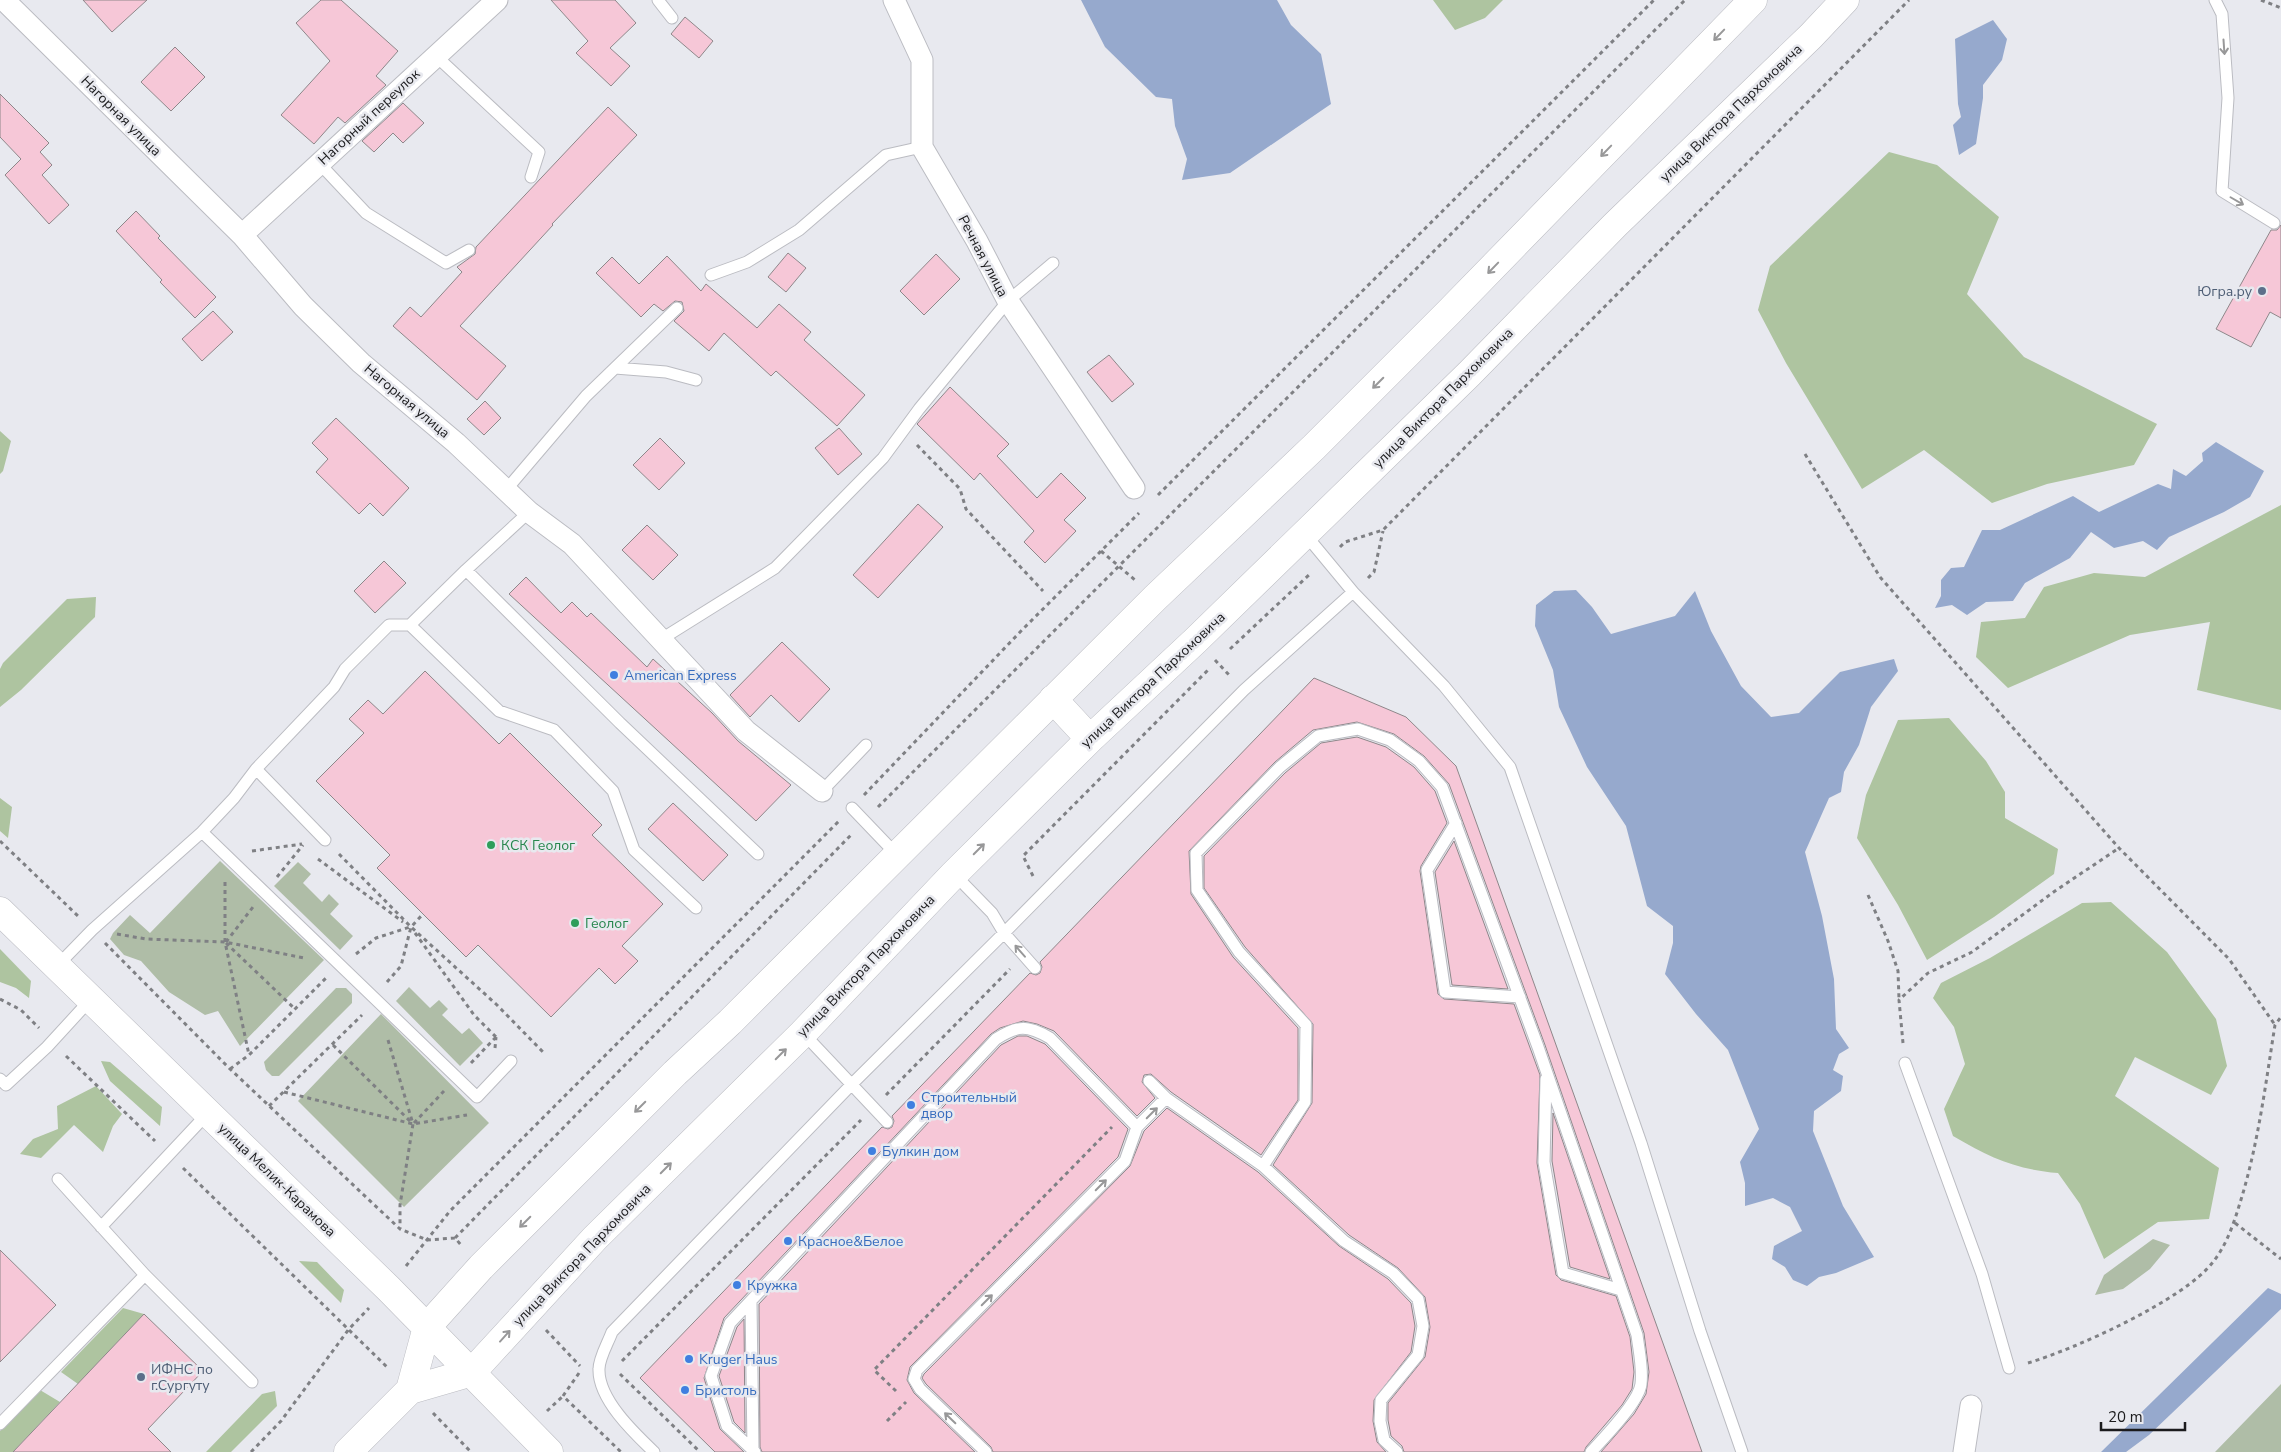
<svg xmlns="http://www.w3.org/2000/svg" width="2281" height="1452" viewBox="0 0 2281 1452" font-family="'Nunito Sans',sans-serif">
  <rect width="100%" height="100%" fill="#e8e9ef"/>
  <path fill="#afbda7" d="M 220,861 L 324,960 L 240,1046 L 218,1011 L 205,1015 L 169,992 L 141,961 L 124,955 L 110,939 L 113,933 L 130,915 L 150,933 Z
    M 298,862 L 311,874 L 303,883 L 322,902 L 329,894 L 339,904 L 330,914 L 353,936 L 340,950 L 274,886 Z
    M 409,987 L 430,1008 L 439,1000 L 448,1009 L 442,1015 L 462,1034 L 469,1028 L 483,1043 L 460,1066 L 396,1001 Z
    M 336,988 L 346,988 L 352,994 L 352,1003 L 279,1076 L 272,1076 L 266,1070 L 264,1062 Z
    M 381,1014 L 489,1123 L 404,1207 L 298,1101 Z
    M 2153,1239 L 2170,1245 L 2150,1269 L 2123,1289 L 2095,1295 L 2104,1275 Z
    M 2281,1384 L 2281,1452 L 2215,1452 Z"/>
  <path fill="#aec4a0" d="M 1433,0 L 1503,0 L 1485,18 L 1455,30 Z
    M 1889,152 L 1937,165 L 1999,217 L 1967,294 L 2024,357 L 2157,424 L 2134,465 L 2047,484 L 1992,503 L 1924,450 L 1862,489 L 1786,363 L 1758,310 L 1770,266 Z
    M 0,431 L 11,441 L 3,471 L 0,474 Z
    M 2281,505 L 2281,710 L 2197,690 L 2210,622 L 2130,635 L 2008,688 L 1976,657 L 1981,622 L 2025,618 L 2044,587 L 2094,573 L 2145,577 Z
    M 96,597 L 95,617 L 21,690 L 0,707 L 0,669 L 3,663 L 67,599 Z
    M 1949,718 L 1986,761 L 2005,792 L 2005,818 L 2058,849 L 2054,874 L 1994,917 L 1927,960 L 1898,905 L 1857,838 L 1866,795 L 1898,720 Z
    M 0,798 L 12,807 L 8,838 L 0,831 Z
    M 2111,902 L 2167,952 L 2216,1019 L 2227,1066 L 2211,1095 L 2135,1057 L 2115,1096 L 2219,1168 L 2209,1219 L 2158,1222 L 2104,1259 L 2080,1204 L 2058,1173 C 2014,1169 1991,1158 1953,1136 L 1944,1109 L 1965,1064 L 1954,1027 L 1933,998 L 1941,983 L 1990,958 L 2082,903 Z
    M 0,949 L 31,981 L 29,998 L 16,988 L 0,982 Z
    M 101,1061 L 110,1062 L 162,1107 L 160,1126 L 110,1081 Z
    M 96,1086 L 122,1114 L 113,1126 L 103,1152 L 74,1125 L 41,1158 L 20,1154 L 33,1139 L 58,1129 L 57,1106 Z
    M 299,1261 L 317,1262 L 344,1290 L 341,1303 Z
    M 123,1308 L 144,1314 L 78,1384 L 61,1372 Z
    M 40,1390 L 60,1402 L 13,1452 L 0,1452 L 0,1431 Z
    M 275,1391 L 277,1406 L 231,1452 L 206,1452 L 262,1394 Z"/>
  <path fill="#96a9cd" d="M 1081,0 L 1277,0 L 1291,25 L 1321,54 L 1331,104 L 1230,173 L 1182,180 L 1187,159 L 1175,126 L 1172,99 L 1156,97 L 1105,47 Z
    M 1993,20 L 2007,39 L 2002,60 L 1983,85 L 1983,98 L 1976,144 L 1959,155 L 1953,125 L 1961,117 L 1958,104 L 1955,39 Z
    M 2216,442 L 2264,471 L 2250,497 L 2224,512 L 2169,537 L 2157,550 L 2143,541 L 2114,548 L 2091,532 L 2070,558 L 2025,583 L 2013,601 L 1986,602 L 1967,615 L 1952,605 L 1935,608 L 1941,596 L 1941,580 L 1951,568 L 1964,567 L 1982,530 L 2000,530 L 2073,496 L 2099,512 L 2158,484 L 2171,489 L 2173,469 L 2186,476 L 2203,461 L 2202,453 Z
    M 1576,590 L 1592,607 L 1611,634 L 1675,616 L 1695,591 L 1711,631 L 1741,686 L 1771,717 L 1799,713 L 1840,672 L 1894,659 L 1898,671 L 1871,707 L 1859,745 L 1844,772 L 1841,792 L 1829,798 L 1805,852 L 1822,916 L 1834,979 L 1836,1029 L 1849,1048 L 1839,1054 L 1833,1070 L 1843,1076 L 1841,1091 L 1814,1111 L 1813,1131 L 1843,1206 L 1874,1257 L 1836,1273 L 1819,1277 L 1807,1286 L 1793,1280 L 1785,1267 L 1772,1259 L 1774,1246 L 1802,1231 L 1790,1207 L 1773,1198 L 1745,1206 L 1745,1183 L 1740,1162 L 1759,1129 L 1728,1050 L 1696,1014 L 1665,974 L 1673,943 L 1673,926 L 1647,906 L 1626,826 L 1587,767 L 1559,707 L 1553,670 L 1535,626 L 1536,605 L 1554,591 Z
    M 2268,1288 L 2281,1294 L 2281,1309 L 2149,1435 L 2126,1452 L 2101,1452 Z"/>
  <path fill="#f6c7d7" stroke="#8e878a" d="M 83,0 L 147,0 L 112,32 Z
    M 321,0 L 341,0 L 398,51 L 376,76 L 386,85 L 345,123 L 338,117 L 314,144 L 281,115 L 330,61 L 296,23 Z
    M 551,0 L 615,0 L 636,23 L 610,48 L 630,66 L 611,86 L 576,53 L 588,41 Z
    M 685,17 L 713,41 L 699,58 L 671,34 Z
    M 175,47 L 205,77 L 171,111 L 141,82 Z
    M 0,94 L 49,143 L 40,152 L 52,165 L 42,175 L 69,205 L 49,224 L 5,175 L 21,159 L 0,137 Z
    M 403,103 L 424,123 L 403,143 L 393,133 L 374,152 L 362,141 Z
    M 608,107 L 637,135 L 552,224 L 553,225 L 460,326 L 506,366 L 477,400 L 393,326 L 410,307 L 421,317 L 462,272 L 457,267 L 475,254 L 476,247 Z
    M 136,211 L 160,236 L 158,238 L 216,297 L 195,318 L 160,282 L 162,280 L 116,231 Z
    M 2281,225 L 2281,318 L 2270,312 L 2251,347 L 2216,329 L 2271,230 L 2277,230 Z
    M 788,253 L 806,268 L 786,292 L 768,277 Z
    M 936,254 L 960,279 L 924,315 L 900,291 Z
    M 667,256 L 701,291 L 706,284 L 757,328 L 779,304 L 811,332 L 804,340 L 865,395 L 837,426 L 776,371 L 771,376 L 724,333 L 709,351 L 674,321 L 684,311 L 682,302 L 675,301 L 663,311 L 654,304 L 641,317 L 596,273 L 612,257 L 639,284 Z
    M 213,311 L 233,332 L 202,361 L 182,339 Z
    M 1109,355 L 1134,384 L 1112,402 L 1087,372 Z
    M 950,387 L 1009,444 L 997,456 L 1037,498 L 1061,473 L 1086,498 L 1064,520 L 1076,531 L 1045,563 L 1024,542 L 1034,531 L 980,473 L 974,480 L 917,424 Z
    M 485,401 L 501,418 L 484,435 L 467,419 Z
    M 336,418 L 409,488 L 383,516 L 370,503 L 359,514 L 316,472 L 328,459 L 312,443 Z
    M 839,428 L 862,454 L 838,475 L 815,448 Z
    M 660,438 L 685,463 L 659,490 L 633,465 Z
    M 918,504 L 943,527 L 878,598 L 853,575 Z
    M 647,525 L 678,555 L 653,580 L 622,550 Z
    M 384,561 L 406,583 L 375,613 L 354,591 Z
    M 526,577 L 561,613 L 572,602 L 587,617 L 591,613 L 647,667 L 653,659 L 712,713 L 738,741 L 791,785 L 756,821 L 509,594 Z
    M 782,642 L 830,689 L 799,722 L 771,695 L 750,717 L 730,695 Z
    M 425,671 L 499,744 L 510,733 L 602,825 L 592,835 L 663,904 L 622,946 L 638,961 L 615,984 L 599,968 L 551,1017 L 478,945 L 466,957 L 377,868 L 390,855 L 316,781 L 364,733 L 349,719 L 368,700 L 383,714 Z
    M 1314,678 L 1406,717 L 1456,766 L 1702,1452 L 1601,1452 L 1634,1414 L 1646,1394 L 1649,1372 L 1644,1333 L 1545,1045 L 1449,784 L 1424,756 L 1394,734 L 1357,722 L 1313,730 L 1275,762 L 1189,851 L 1191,894 L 1233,957 L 1298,1028 L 1298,1100 L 1261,1155 L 1171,1092 L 1151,1074 L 1144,1075 L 1142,1082 L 1155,1098 L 1137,1116 L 1054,1031 L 1037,1024 L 1023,1021 L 1000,1028 L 991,1034 L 724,1318 L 704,1378 L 720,1429 L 744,1452 L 715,1452 L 640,1378 L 882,1127 L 888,1129 L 892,1127 L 894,1121 L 892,1116 L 1030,973 L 1036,975 L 1040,973 L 1042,967 L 1040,962 Z
    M 1357,737 L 1386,747 L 1414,767 L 1435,791 L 1447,823 L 1421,866 L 1420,871 L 1438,994 L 1444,999 L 1514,1004 L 1540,1075 L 1537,1163 L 1556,1275 L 1561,1280 L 1616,1296 L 1630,1337 L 1634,1372 L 1632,1389 L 1622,1405 L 1586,1447 L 1584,1452 L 1404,1452 L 1402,1446 L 1391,1436 L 1388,1420 L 1388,1403 L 1425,1357 L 1430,1327 L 1425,1297 L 1398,1268 L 1349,1235 L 1273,1165 L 1312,1103 L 1313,1024 L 1245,947 L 1204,888 L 1204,856 L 1285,773 L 1321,743 Z
    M 673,803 L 728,855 L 703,881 L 648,829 Z
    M 1454,841 L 1508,989 L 1452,985 L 1435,872 Z
    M 1018,1036 L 1027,1036 L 1045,1044 L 1128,1129 L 1118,1157 L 910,1367 L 907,1380 L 914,1393 L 975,1452 L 762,1452 L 760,1447 L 759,1304 L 1001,1045 Z
    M 1167,1108 L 1258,1172 L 1339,1246 L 1388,1279 L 1411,1303 L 1415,1326 L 1411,1352 L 1374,1400 L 1373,1421 L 1377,1442 L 1386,1452 L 993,1452 L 991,1447 L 926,1384 L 922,1378 L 924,1374 L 1130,1166 L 1144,1131 Z
    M 1553,1113 L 1610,1279 L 1570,1267 L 1552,1161 Z
    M 0,1250 L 56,1305 L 0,1362 Z
    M 144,1314 L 203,1371 L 148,1429 L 171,1452 L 13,1452 Z
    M 744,1319 L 745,1433 L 734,1422 L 719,1376 L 737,1327 Z"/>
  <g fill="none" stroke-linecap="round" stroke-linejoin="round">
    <defs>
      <path id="lane" d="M 658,0 L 672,18
        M 2215,0 L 2222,14 L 2228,98 L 2222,191 L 2274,223
        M 436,56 L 539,152 L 531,177
        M 319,163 L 366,213 L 446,263 L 469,250
        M 711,275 L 747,262 L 799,230 L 886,155 L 922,147
        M 615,368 L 666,372 L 696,380
        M 506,490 L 586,396 L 677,308
        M 1305,534 L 1353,592 L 1444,686 L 1510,767 L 1641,1143 L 1700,1331 L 1742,1452
        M 466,570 L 620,723 L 758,854
        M 410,625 L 499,711 L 554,730 L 613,791 L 634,850 L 696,908
        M 660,640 L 775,568 L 883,458 L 919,409 L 1008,301 L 1053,263
        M 256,769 L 325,840
        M 822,791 L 866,745
        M 852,808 L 897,855
        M 1456,823 L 1427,870 L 1445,992 L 1520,997
        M 202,832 L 477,1097 L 511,1061
        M 954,874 L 992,913 L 1004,933 L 1035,968
        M 57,966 L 92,930 L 202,832 L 234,798 L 256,769 L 334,687 L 345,669 L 389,625 L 410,625 L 466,570 L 529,512
        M 803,1033 L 887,1122
        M 1905,1063 L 1982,1274 L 2009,1368
        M 0,1079 L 6,1085 L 47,1047 L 91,999
        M 1546,1079 L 1544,1162 L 1563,1273 L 1621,1290
        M 1149,1081 L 1166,1098 L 1263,1166 L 1344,1241 L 1393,1273 L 1418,1299 L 1423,1326 L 1418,1355 L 1381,1400 L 1380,1421 L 1384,1440 L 1397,1452
        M 1263,1166 L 1305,1102 L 1306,1025 L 1239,952 L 1197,890 L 1196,853 L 1280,767 L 1318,736 L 1358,729 L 1390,740 L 1419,761 L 1442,787 L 1538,1047 L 1637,1335 C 1639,1351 1643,1368 1641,1384 C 1639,1402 1604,1438 1591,1452
        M 58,1179 L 145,1275 L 252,1382
        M 101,1227 L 208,1113
        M 751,1302 L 753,1450
        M 0,1424 L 145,1275
        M 654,1452 C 634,1433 598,1399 599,1369 C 599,1358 608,1343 612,1332 L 852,1084 L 1004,933 L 1244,690 L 1353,592
        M 755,1452 L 727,1426 L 711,1376 L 730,1323 L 996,1039 C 1018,1025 1027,1025 1050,1038 L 1137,1127
        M 986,1452 L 920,1389 L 914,1379 L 917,1370 L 1125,1161 L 1137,1127 L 1166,1098"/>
      <path id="street" d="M 4,0 L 242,235 L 303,306 L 361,363 L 456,443 L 529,512 L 572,544 L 746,731 L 822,791
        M 894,0 L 922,60 L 922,147 L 977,241 L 1008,301 L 1134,488
        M 242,235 L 497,0
        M 1964,1452 L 1971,1406"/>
      <path id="secondary" d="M 1053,699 L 1090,739
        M 0,911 L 389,1289 L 549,1452
        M 472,1372 L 595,1238 L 803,1033 L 954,874 L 1090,739 L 1196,640 L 1469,374 L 1615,225 L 1811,36 L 1845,0
        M 410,1390 L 427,1327 L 481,1267 L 675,1073 L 730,1022 L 1155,598 L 1314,447 L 1449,312 L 1753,0
        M 348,1452 L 410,1390 L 472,1372"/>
    </defs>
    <use href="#lane" stroke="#bbbcc2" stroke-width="13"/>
    <use href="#street" stroke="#bbbcc2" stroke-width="23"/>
    <use href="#secondary" stroke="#bbbcc2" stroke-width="29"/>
    <path stroke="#7f8084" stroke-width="3" stroke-dasharray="4 4" stroke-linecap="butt" d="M 2261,0 L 2281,8
      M 917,445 L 960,489 L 966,509 L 1043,591
      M 1805,454 L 1880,577 L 2119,848 L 2229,959 L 2275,1025
      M 1158,495 L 1654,0
      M 1340,547 L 1345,542 L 1383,530 L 1909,0
      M 1101,551 L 1135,580
      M 1368,578 L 1374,572 L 1383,531
      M 1230,649 L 1311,573
      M 1215,660 L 1230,676
      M 864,795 L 1022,630 L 1139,513
      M 878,807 L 1685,0
      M 0,841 L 78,916
      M 252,851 L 302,844
      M 339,854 L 411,927 L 497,1005 L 543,1052
      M 318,859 L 403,922
      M 1033,876 L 1023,856 L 1209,669
      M 277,877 L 303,845
      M 225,882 L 225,942 L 249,1055
      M 1868,895 L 1888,941 L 1898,971 L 1899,999
      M 415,933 L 474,1015 L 496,1037
      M 117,934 L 146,939 L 225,942 L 304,958
      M 226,942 L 253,907
      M 105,943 L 230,1069 L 400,1229 L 427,1240 L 455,1238 L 462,1246
      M 226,943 L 295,1009
      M 356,954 L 376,938 L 410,927
      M 387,982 L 401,966 L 411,927 L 423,914
      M 0,999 L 21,1010 L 39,1028
      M 388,1040 L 413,1124 L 400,1205 L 400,1229
      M 1903,1043 L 1899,1000 L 1928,973 L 1972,952 L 2055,891 L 2119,848
      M 333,1045 L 412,1123
      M 495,1048 L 496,1037
      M 66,1056 L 155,1141
      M 471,1063 L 496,1037
      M 230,1069 L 249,1055 L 326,978
      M 284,1092 L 413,1124 L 467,1115
      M 886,1095 L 1010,969
      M 269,1106 L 362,1015
      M 414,1123 L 444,1091
      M 183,1168 L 388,1368
      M 2235,1223 L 2281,1259
      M 455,1238 L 851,835
      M 406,1266 L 450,1211 L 839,821
      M 546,1330 L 580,1366
      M 622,1361 L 861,1120
      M 2028,1363 C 2075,1349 2184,1300 2213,1262 C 2229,1242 2236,1216 2243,1193 C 2259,1138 2266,1081 2275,1025 L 2281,1017
      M 579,1373 L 563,1396 L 621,1452
      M 620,1374 L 700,1452
      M 896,1391 L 874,1370 L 1112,1127
      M 547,1411 L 563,1396
      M 433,1413 L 471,1452
      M 887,1421 L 906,1402
      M 251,1452 L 281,1421 L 349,1329 L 369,1308"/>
    <use href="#lane" stroke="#fff" stroke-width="11"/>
    <use href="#street" stroke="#fff" stroke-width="21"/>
    <use href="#secondary" stroke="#fff" stroke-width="28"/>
  </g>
  <defs><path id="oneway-shaft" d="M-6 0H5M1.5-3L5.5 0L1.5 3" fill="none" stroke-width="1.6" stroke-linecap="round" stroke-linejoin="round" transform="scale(1.25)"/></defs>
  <g stroke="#989899">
    <use href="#oneway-shaft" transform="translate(1719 35) rotate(134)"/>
    <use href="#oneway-shaft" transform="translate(2224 47) rotate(86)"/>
    <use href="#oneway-shaft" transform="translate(1606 151) rotate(134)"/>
    <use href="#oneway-shaft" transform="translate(2237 201) rotate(30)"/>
    <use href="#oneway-shaft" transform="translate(1493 268) rotate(134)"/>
    <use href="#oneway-shaft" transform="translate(1378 383) rotate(135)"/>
    <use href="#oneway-shaft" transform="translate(979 849) rotate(-45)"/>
    <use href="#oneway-shaft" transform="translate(1020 951) rotate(-131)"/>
    <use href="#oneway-shaft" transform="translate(781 1054) rotate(-45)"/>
    <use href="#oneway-shaft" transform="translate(640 1107) rotate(135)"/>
    <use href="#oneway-shaft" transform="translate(1152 1113) rotate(-45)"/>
    <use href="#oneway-shaft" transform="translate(666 1168) rotate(-45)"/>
    <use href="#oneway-shaft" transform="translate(1101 1185) rotate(-45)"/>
    <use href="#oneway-shaft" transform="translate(525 1222) rotate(135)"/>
    <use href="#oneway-shaft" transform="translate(987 1300) rotate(-45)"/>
    <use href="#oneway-shaft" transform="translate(505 1336) rotate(-48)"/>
    <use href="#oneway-shaft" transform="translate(950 1418) rotate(-136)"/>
  </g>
  <g fill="#5c6f8a" stroke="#e8e9ef" stroke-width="2">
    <circle cx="2262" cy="291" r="5"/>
    <circle cx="141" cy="1377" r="5"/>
  </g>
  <g fill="#3f7fe0" stroke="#e8e9ef" stroke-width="2">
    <circle cx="614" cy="675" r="5"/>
    <circle cx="911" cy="1105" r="5"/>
    <circle cx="872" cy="1151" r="5"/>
    <circle cx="788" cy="1241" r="5"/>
    <circle cx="737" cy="1285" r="5"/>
    <circle cx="689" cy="1359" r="5"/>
    <circle cx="685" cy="1390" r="5"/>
  </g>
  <g fill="#2e9e5b" stroke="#e8e9ef" stroke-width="2">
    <circle cx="491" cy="845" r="5"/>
    <circle cx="575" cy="923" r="5"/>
  </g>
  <g text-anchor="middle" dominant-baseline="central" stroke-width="5" stroke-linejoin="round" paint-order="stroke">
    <g font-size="14" fill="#1b1b1d" stroke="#e8e9ef">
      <text transform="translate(1731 113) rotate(-44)">улица Виктора Пархомовича</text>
      <text transform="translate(121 116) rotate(45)">Нагорная улица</text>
      <text transform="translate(369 117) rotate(-43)">Нагорный переулок</text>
      <text transform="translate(983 256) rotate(62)">Речная улица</text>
      <text transform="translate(1443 398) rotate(-45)">улица Виктора Пархомовича</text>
      <text transform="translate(407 401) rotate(40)">Нагорная улица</text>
      <text transform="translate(1153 680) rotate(-43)">улица Виктора Пархомовича</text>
      <text transform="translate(866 966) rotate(-46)">улица Виктора Пархомовича</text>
      <text transform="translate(277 1180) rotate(44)">улица Мелик-Карамова</text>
      <text transform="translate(582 1255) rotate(-46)">улица Виктора Пархомовича</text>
    </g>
    <g font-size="14" fill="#4e5e75" stroke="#e8e9ef" text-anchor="end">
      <text x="2252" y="291">Югра.ру</text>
      <text x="151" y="1369" text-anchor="start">ИФНС по<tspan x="151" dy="16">г.Сургуту</tspan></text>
    </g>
    <g font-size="14" fill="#366cbe" stroke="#e8e9ef" text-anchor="start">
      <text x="624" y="675">American Express</text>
      <text x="921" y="1097">Строительный<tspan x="921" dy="16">двор</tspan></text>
      <text x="882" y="1151">Булкин дом</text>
      <text x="798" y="1241">Красное&amp;Белое</text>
      <text x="747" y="1285">Кружка</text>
      <text x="699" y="1359">Kruger Haus</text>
      <text x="695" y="1390">Бристоль</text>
    </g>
    <g font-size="14" fill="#27864d" stroke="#e8e9ef" text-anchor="start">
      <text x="501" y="845">КСК Геолог</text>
      <text x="585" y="923">Геолог</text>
    </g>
  </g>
  <path d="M2101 1422v8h84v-8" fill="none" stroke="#1b1b1d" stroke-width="2.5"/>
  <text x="2108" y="1422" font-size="15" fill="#1b1b1d" stroke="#e8e9ef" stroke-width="4" paint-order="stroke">20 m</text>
</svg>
